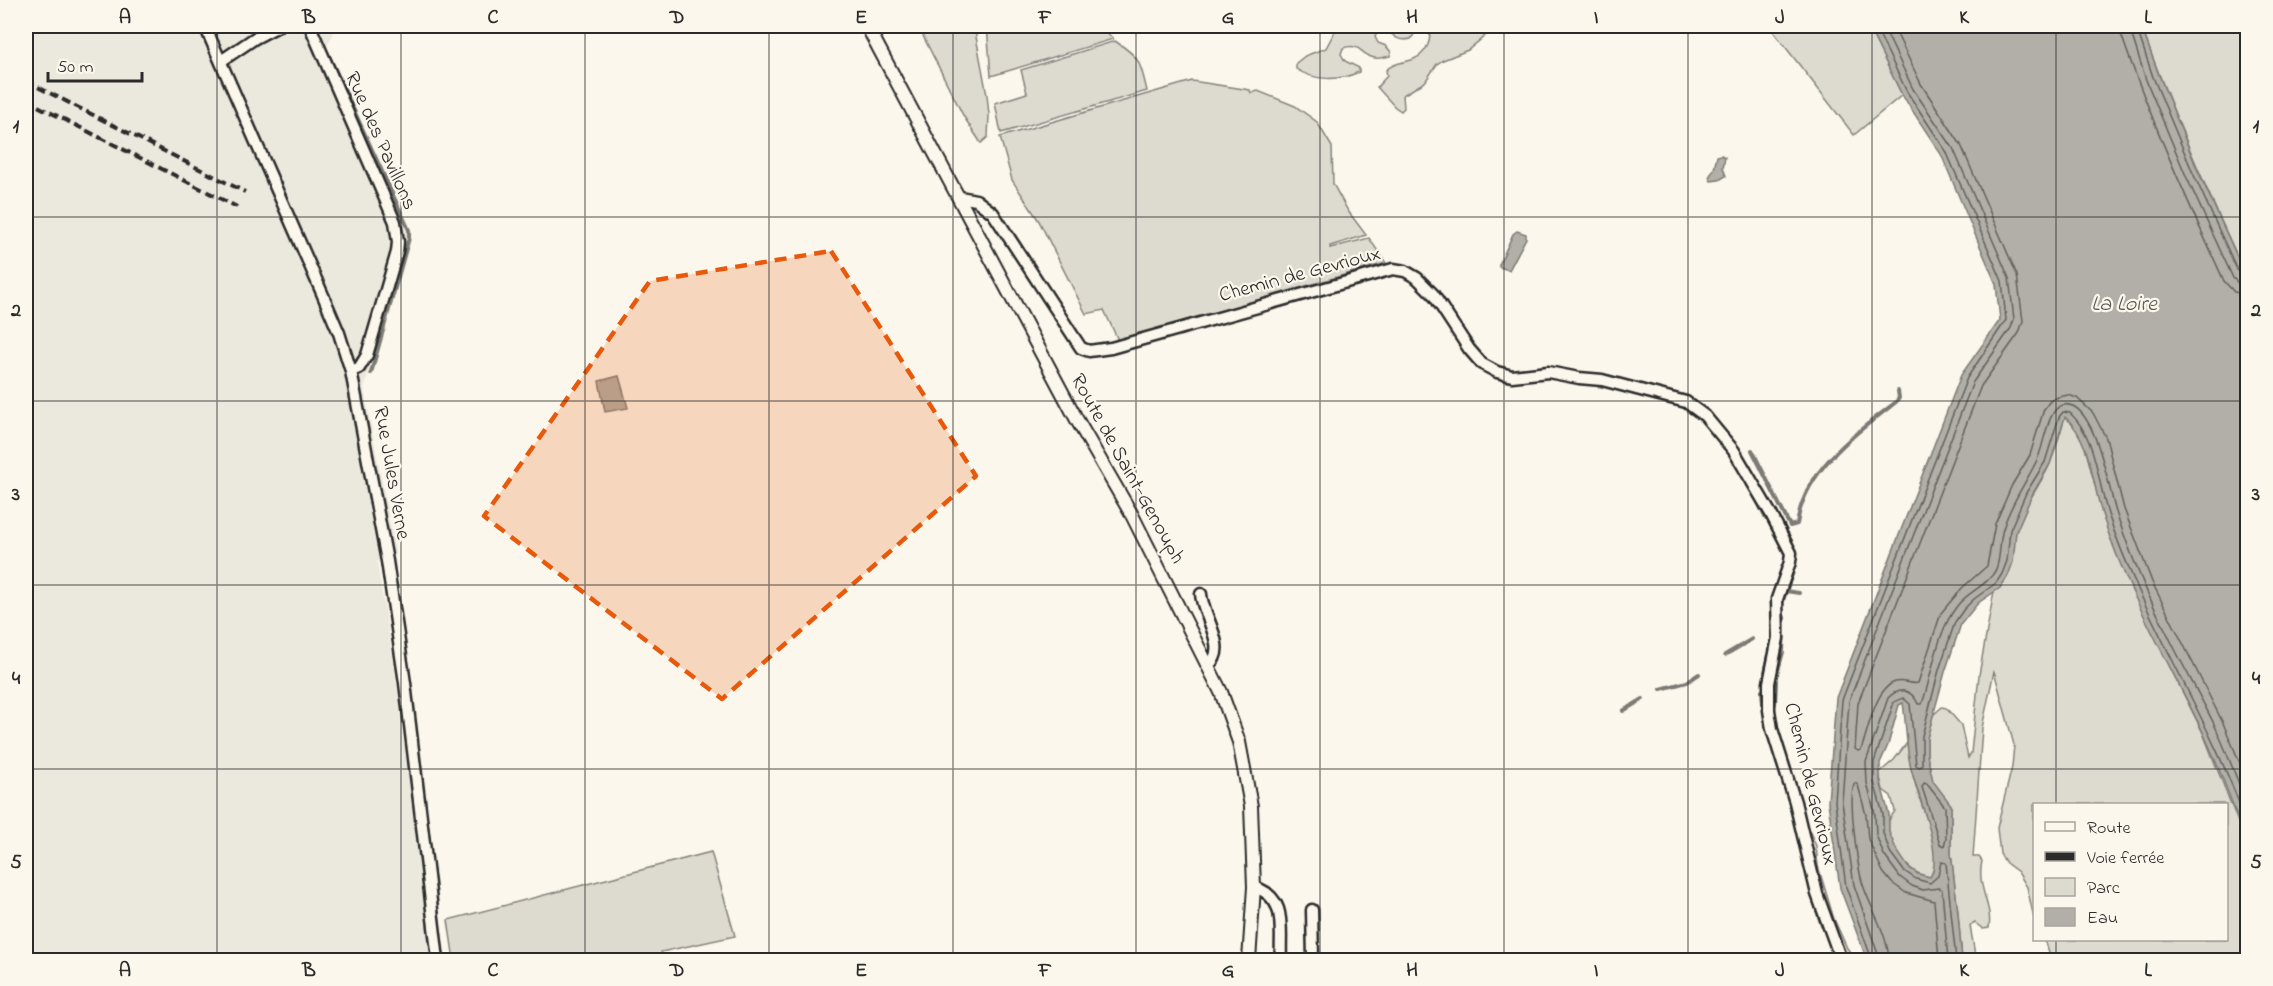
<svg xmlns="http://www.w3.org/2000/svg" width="2273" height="986" viewBox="0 0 2273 986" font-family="'Indie Flower',sans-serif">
  <rect width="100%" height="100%" fill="#fbf7ec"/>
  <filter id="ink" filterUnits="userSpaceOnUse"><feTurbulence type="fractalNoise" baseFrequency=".0167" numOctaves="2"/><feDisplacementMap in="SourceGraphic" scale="12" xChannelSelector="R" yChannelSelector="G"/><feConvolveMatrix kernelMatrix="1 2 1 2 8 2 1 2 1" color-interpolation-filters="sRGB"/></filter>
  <g filter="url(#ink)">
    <path fill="#ebe8de" d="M 26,26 L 337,26 L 327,46 L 408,235 L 364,389 L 396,555 L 377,562 L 395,672 L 432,960 L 26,960 Z"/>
    <path fill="#dddad0" stroke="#84827e" stroke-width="1.5" d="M 918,26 L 974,26 L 987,95 L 989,115 L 988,137 L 981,143 L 964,117 Z
      M 987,26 L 1101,26 L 1113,39 L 991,76 Z
      M 1368,26 L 1419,26 L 1411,39 C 1398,42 1394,37 1386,28 L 1379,29 L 1375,37 L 1378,43 L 1386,46 L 1391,52 L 1390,56 C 1386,57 1379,59 1375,58 C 1360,56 1362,42 1343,48 L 1341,54 L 1345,61 L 1359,68 L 1359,72 C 1339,81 1314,81 1296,69 L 1296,63 L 1305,56 L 1326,48 L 1336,29 C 1347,27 1359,31 1368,26 Z
      M 1426,26 L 1497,26 L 1468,50 L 1443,60 L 1437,64 L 1425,82 L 1403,95 L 1404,108 L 1401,111 L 1395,107 L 1377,87 L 1387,76 L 1386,70 C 1394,62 1404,63 1414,59 C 1426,54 1435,37 1426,26 Z
      M 1769,26 L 1868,26 L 1902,95 L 1854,135 Z
      M 2141,26 L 2247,26 L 2247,278 C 2209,195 2172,112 2141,26 Z
      M 1115,41 C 1141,58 1140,62 1147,91 L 1001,133 L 995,103 L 1027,93 L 1021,70 Z
      M 1192,81 L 1250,90 L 1251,93 L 1258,91 L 1295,106 L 1317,122 L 1332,147 L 1333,184 L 1348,211 L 1366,235 L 1330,246 L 1330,248 L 1369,238 L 1386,263 L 1118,340 L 1104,310 L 1086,314 L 1039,221 L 1012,180 L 1000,137 Z
      M 2065,416 L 2075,426 L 2085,447 L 2103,516 L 2132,591 L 2203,733 L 2247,845 L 2247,960 L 2051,960 L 2045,940 L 2226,940 L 2226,804 L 2034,804 L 2034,918 L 2027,887 L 2018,872 L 2006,863 L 2000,854 L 1997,828 L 2012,767 L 2014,745 L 1994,671 L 1982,728 L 1973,857 L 1979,857 L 1982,861 C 1976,888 1993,905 1989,928 L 1983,929 L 1975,923 L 1970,926 L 1976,960 L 1962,960 L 1958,913 L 1951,853 L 1951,805 L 1933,782 L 1927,755 L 1927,738 L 1933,715 L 1942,707 L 1946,708 L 1961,725 L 1968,758 L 1971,753 L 1979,675 L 1994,591 C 2012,582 2011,558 2014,541 C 2018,516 2033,495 2045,474 C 2055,456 2059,436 2065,416 Z
      M 1907,743 C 1909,759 1912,774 1917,790 C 1923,813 1945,855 1931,877 C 1909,875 1886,846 1888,824 C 1889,819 1892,815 1895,811 L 1891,796 L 1883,790 L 1879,773 L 1894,760 Z
      M 1805,821 L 1816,846 L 1818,866 L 1834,919 L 1847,948 L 1856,960 L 1845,960 L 1820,890 Z
      M 711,852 L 735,936 L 661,952 L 664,960 L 454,960 L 448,920 Z"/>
    <path fill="#b1afa7" stroke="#7b7a75" stroke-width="1.5" fill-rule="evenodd" d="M 1868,26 L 2141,26 L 2159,75 L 2198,171 L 2247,278 L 2247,845 C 2234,807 2219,767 2202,730 C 2167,659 2126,590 2102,514 C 2092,482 2091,440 2065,417 L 2050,464 L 2032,495 L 2016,532 L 2013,562 L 2008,576 L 2000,588 L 1978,603 L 1961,624 L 1945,672 L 1927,738 L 1927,755 L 1933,781 L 1951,805 L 1951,853 L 1958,913 L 1962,960 L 1867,960 L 1840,888 L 1828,802 L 1836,698 L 1961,375 L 2000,320 L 1996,284 L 1941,154 L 1902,95 ZM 1903,703 C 1906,722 1906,744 1910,764 C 1915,790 1945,855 1930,877 L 1918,874 L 1908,867 L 1896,849 L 1889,832 L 1889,814 L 1880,781 L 1880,763 L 1888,745 L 1899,705 Z
      M 1721,155 L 1725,157 L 1723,168 L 1726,176 L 1719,180 L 1711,181 L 1709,177 L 1714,169 L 1717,156 Z
      M 1517,231 L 1526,234 L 1526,238 L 1509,270 L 1499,267 L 1499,265 L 1513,234 Z
      M 619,376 L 628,408 L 605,412 L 599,381 Z"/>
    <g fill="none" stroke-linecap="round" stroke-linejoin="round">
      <path stroke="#61605d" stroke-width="1.5" d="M 1893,26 L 1921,84 L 1961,145 L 2017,275 L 2023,321 L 2019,333 L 1981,386 L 1858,703 L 1855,749 L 1858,751 L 1861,750 C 1868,731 1875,688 1895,682 C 1904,680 1911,685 1918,683 L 1941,613 L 1962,588 L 1987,566 L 1995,524 L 2012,485 L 2030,455 L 2044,409 L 2050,401 L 2058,397 L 2068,395 L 2077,398 L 2093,413 L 2106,438 L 2124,509 L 2152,582 L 2223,723 L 2248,782
        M 2120,26 L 2121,34 C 2150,118 2187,200 2224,281 L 2234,292 L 2248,295
        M 2129,26 L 2146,80 L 2186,176 L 2233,278 L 2239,284 L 2248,286
        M 2136,26 L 2153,77 L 2193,173 L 2239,274 L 2248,278
        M 1924,783 L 1927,784 L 1945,807 L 1946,838 L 1944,846 L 1940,844 L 1922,787 Z
        M 1872,960 L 1846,887 L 1835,802 L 1842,700 L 1967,378 L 2006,320 L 2002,281 L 1946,151 L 1907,92 L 1875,26
        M 1880,960 L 1854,885 L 1842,802 L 1849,701 L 1973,382 L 2011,328 L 2014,319 L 2009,278 L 1953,148 L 1913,89 L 1883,26
        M 1889,960 C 1888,935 1871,909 1863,885 C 1858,870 1847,793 1855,783 L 1858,785 L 1866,815 L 1868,839 L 1883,872 L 1892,883 L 1906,893 L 1934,901 L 1939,960
        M 1948,960 L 1942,890 L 1939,888 L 1923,890 L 1912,886 L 1900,877 L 1884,855 L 1876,835 L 1875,814 L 1867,783 L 1866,762 L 1888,698 C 1900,686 1912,690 1918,704 L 1922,704 C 1933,673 1936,633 1957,606 C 1967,592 1989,585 1996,569 C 2001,557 1999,542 2003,529 C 2010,504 2026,483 2037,460 C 2044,447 2047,408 2063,405 C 2095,398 2109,491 2116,512 C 2130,553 2147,595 2167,633 C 2182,665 2200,695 2215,726 C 2227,752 2237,780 2248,806
        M 1956,960 L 1946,863 L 1941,862 L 1938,876 L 1930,883 L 1916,879 L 1904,871 L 1890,852 L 1883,833 L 1883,814 L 1874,782 L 1874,762 L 1894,702 L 1903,698 L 1910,704 L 1916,765 L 1919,767 L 1922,766 L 1922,736 L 1939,670 L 1955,622 L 1964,609 L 1974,599 L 1996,583 L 2002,574 L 2007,561 L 2010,530 L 2026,493 L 2045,462 L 2059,417 L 2063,412 L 2070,413 C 2097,438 2097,480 2108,514 C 2145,623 2210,718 2248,827"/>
      <path stroke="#7b7a75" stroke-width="4" d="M 328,54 L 409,230 L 409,238 L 371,373
        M 1752,450 L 1790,526 L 1797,524 C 1804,470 1856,433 1896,402 L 1899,398 L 1898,391
        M 1755,496 L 1766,519
        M 1786,591 L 1793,572
        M 1782,604 L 1786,591 L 1799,593
        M 1725,655 L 1752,639
        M 1765,672 L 1769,655
        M 1777,674 L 1783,652 L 1784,617
        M 1661,689 L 1687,682 L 1699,674
        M 1762,691 L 1763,703
        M 1775,704 L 1776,681
        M 1623,711 L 1643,699
        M 1808,878 L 1812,894
        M 1814,901 L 1822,926"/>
      <defs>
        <path id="minor" d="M 205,26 L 322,293 L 339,333 L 351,371 L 387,561 L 405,683 L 438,960
          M 310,26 L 395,222 L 398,242 L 397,252 L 367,355 L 359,368 L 351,371
          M 221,61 L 255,38 L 278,26
          M 960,197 L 976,200 L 993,213 L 1081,348 L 1089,351 L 1111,348 L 1393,269 L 1405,271 L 1417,278 L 1433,294 L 1469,349 L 1482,364 L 1497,372 L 1512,376 L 1548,372 L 1579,378 L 1602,380 L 1686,402 L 1705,416 L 1734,451 L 1771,514 L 1791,553 L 1790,562 L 1777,599 L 1778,638 L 1769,683 L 1769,710 L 1772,729 L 1795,802 L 1817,894 L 1841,960
          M 1201,594 C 1202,615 1230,650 1208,665
          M 1254,887 C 1289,898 1279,930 1281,960
          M 1312,910 L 1313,960"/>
        <path id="tertiary" d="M 867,26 L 1077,420 L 1132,515 L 1221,692 L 1239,742 L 1251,806 L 1254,887 L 1249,960"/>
      </defs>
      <use href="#minor" stroke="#2b2b2b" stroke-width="15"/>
      <use href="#tertiary" stroke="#2b2b2b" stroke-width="16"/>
      <use href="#minor" stroke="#fbf7ec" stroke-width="10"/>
      <use href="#tertiary" stroke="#fbf7ec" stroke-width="12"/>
      <path stroke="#2b2b2b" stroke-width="4" stroke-dasharray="9 4.5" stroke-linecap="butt" d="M 26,81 L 245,192
        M 26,100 L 237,207"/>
    </g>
  </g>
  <path fill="#e8590c" fill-opacity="0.2" stroke="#e8590c" stroke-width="4.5" stroke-dasharray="12 8" stroke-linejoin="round" d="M 831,251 L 976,476 L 722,699 L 484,516 L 650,281 Z"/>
  <path fill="none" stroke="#2b2b2b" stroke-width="1.5" stroke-opacity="0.55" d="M 217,26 L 217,960M 401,26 L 401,960M 585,26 L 585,960M 769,26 L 769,960M 953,26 L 953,960M 1136,26 L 1136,960M 1320,26 L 1320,960M 1504,26 L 1504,960M 1688,26 L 1688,960M 1872,26 L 1872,960M 2056,26 L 2056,804M 26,217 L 2248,217M 26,401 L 2248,401M 26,585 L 2248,585M 26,769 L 2248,769M 2056,940 L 2056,960"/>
  <g text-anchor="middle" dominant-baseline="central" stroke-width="4.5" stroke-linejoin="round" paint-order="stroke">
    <g font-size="21" fill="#2b2b2b" stroke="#fbf7ec">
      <text transform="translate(380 141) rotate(66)">Rue des Pavillons</text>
      <text transform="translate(1300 275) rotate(-15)">Chemin de Gevrioux</text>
      <text transform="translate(1127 469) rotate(61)">Route de Saint-Genouph</text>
      <text transform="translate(391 473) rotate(80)">Rue Jules Verne</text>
      <text transform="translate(1810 784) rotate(76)">Chemin de Gevrioux</text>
    </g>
    <g font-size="22" font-style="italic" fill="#5a5956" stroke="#fbf7ec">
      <text x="2124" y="305">La Loire</text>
    </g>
  </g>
  <rect width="2273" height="986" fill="none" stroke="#fbf7ec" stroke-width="66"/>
  <rect x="2033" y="803" width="195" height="138" fill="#fbf7ec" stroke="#a8a59f" stroke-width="1.5"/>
  <rect x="2045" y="822" width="30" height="9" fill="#fbf7ec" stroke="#a8a59f" stroke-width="1.5"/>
  <text x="2087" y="833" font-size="18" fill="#2b2b2b">Route</text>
  <rect x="2045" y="852" width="30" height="9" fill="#2b2b2b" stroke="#a8a59f" stroke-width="1.5"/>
  <text x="2087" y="863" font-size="18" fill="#2b2b2b">Voie ferrée</text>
  <rect x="2045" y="878" width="30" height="18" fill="#dddad0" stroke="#a8a59f" stroke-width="1.5"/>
  <text x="2087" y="893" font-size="18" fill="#2b2b2b">Parc</text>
  <rect x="2045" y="908" width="30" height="18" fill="#b1afa7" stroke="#a8a59f" stroke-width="1.5"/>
  <text x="2087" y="923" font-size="18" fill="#2b2b2b">Eau</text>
  <path d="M48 72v9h94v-9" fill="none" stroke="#2b2b2b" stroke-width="3"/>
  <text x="57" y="72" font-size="18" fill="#2b2b2b" stroke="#fbf7ec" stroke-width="4.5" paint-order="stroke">50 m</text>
  <rect x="33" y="33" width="2207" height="920" fill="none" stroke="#2b2b2b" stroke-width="2"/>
  <g font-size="20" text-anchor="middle" font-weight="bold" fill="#2b2b2b">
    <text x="125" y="23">A</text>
    <text x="309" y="23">B</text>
    <text x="493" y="23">C</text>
    <text x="677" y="23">D</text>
    <text x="861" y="23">E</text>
    <text x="1045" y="23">F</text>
    <text x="1228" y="23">G</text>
    <text x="1412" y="23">H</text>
    <text x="1596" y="23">I</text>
    <text x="1780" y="23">J</text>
    <text x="1964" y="23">K</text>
    <text x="2148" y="23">L</text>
    <text x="16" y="132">1</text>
    <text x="2256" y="132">1</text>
    <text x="16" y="316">2</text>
    <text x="2256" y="316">2</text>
    <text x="16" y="500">3</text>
    <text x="2256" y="500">3</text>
    <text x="16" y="684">4</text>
    <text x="2256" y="684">4</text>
    <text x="16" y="868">5</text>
    <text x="2256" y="868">5</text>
    <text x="125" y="976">A</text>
    <text x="309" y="976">B</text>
    <text x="493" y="976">C</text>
    <text x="677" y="976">D</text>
    <text x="861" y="976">E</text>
    <text x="1045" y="976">F</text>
    <text x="1228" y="976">G</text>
    <text x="1412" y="976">H</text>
    <text x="1596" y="976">I</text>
    <text x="1780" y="976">J</text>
    <text x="1964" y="976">K</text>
    <text x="2148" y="976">L</text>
  </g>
</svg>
